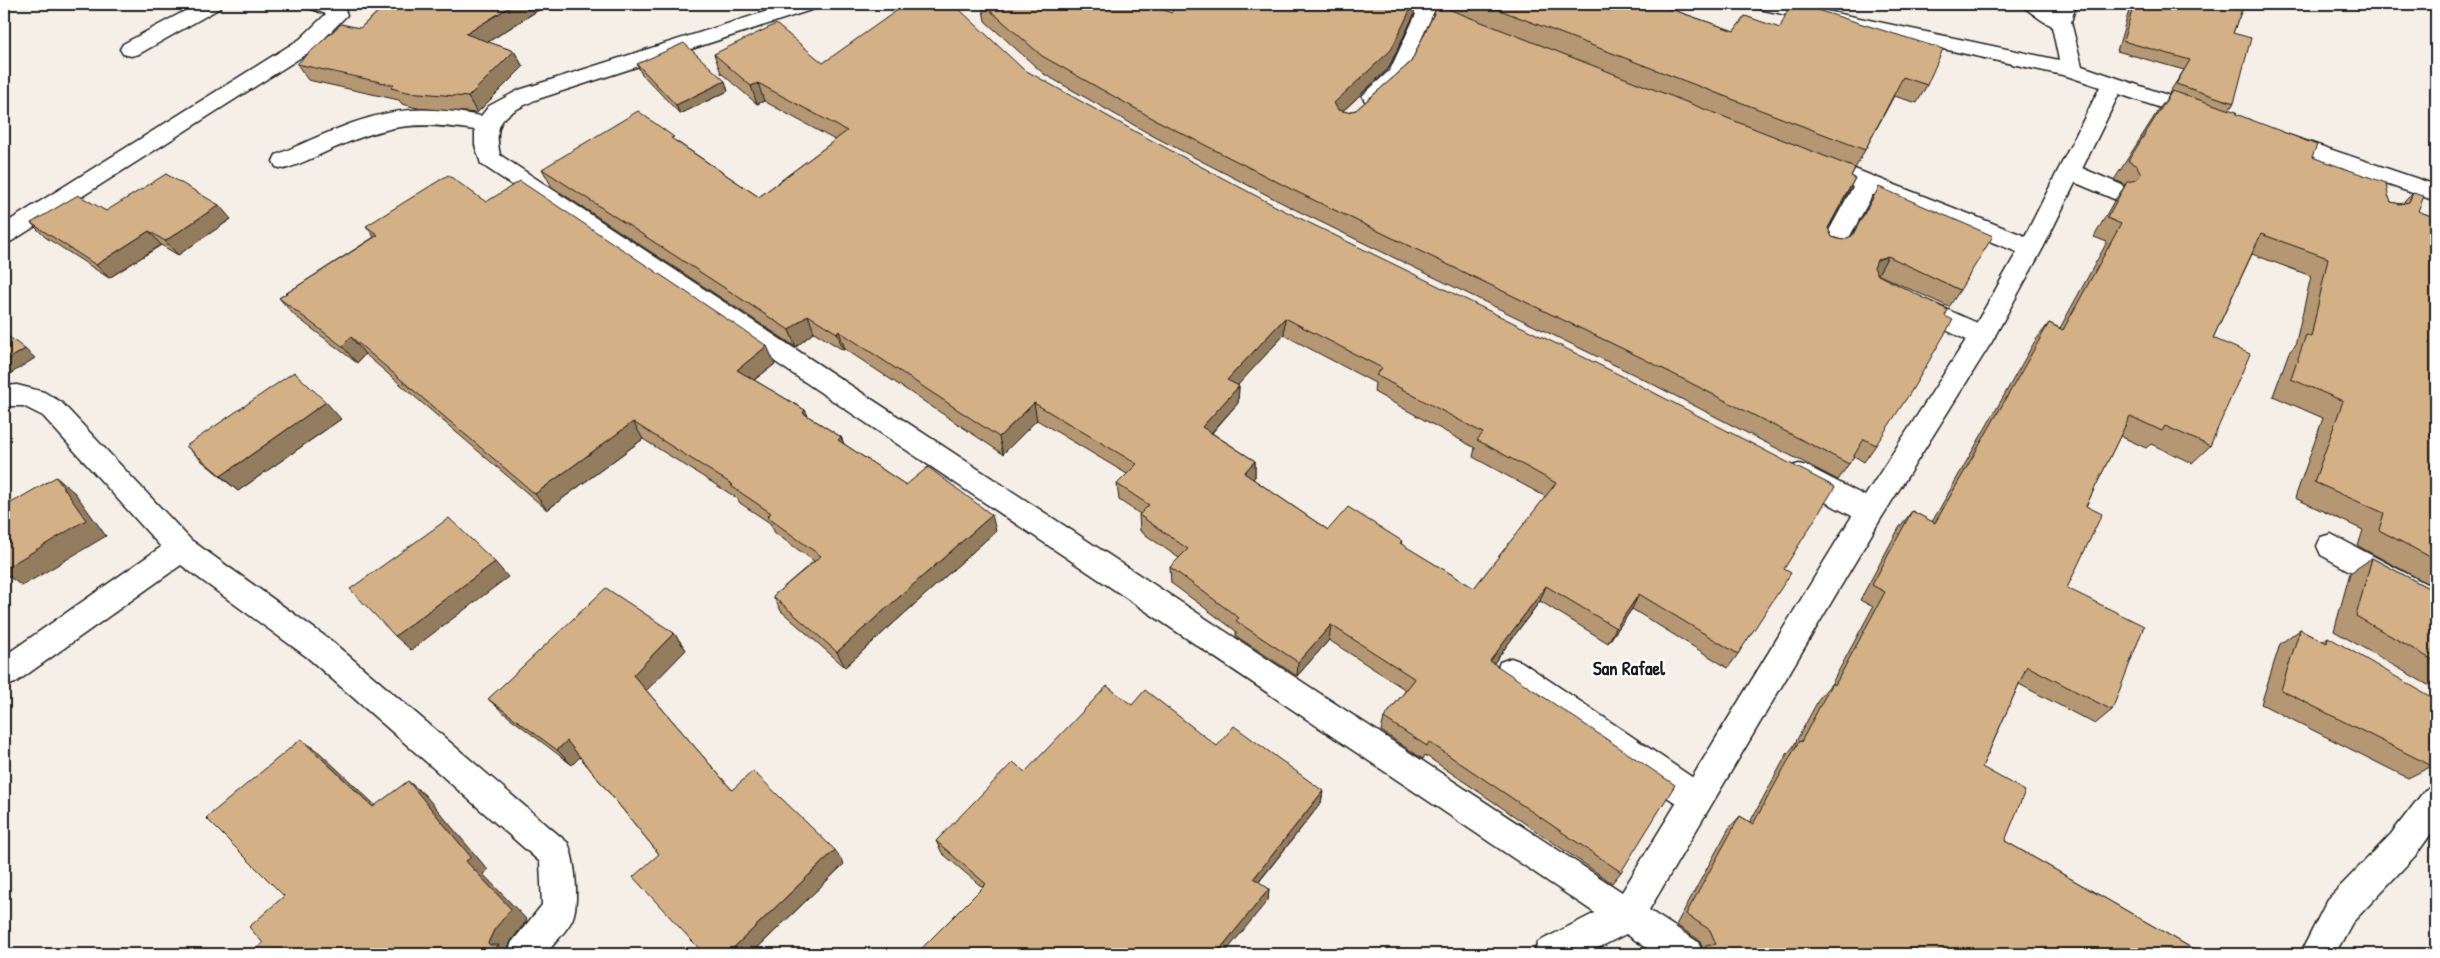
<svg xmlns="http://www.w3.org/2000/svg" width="2440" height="958" viewBox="0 0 2440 958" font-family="'Patrick Hand',sans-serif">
  <rect width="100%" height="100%" fill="#f6efe7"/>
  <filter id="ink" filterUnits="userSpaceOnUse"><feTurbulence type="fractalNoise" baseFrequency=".02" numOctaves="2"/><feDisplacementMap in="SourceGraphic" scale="10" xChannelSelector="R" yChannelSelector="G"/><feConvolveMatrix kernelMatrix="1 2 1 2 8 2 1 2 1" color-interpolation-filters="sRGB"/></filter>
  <g filter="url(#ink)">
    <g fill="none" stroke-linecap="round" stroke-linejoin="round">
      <defs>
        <path id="lane" d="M 198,4 L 223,4 L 220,8 L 139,54 L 131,56 L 123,54 L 120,49 L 123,44 Z
          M 2022,4 C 2040,4 2060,5 2071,22 L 2068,27 C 2052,31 2038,17 2025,8 Z
          M 2070,163 L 2122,185 L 2126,191 L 2122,197 L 2114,199 L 2062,177 L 2058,171 L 2062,165 Z
          M 1867,175 L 1875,177 L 1879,183 L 1844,247 L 1841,253 L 1832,256 L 1823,253 L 1820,247 L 1855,183 L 1859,177 Z
          M 1919,297 L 1991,329 L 1995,336 L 1991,343 L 1982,346 L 1973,343 L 1910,313 L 1907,306 L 1910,299 Z
          M 2331,534 L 2436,589 L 2436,617 L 2426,613 L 2321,555 L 2317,546 L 2321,537 Z
          M 1511,658 L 1522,662 L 1708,788 L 1713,799 L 1708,810 L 1697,814 L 1686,810 L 1500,682 L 1496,672 L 1500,662 Z"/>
        <path id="street" d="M 306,4 L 343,5 L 347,15 L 314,49 L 12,241 L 4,243 L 4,224 L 300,39 L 326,14 L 309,8 Z
          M 790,4 L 820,4 L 817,8 L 535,100 C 505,115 492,119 500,155 L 1622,892 L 1852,516 L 1789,483 L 1785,475 L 1789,467 L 1799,464 L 1809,467 L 1865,496 L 1973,329 L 2017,252 L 1813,171 L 1810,165 L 1813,159 L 1821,157 L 1829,159 L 2025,236 L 2100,87 L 2067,76 L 1764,10 L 1757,8 L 1754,4 L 1793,4 L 2059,60 L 2051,22 L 2056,4 L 2076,4 L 2071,22 L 2082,66 L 2208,109 L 2211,114 L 2208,119 L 2200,121 L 2119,94 L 2043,248 L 1991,343 L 1880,520 L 1649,910 L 1698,942 L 1703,954 L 1656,954 L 1626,934 L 1586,954 L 1533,954 L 1538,942 L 1595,913 L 481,164 L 475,145 L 475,130 C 418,121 390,124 337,147 C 320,154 302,164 284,169 L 276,167 L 273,161 L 276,155 C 319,137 364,113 411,110 C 435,108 458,112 481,116 L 489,106 L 519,90 Z
          M 1400,4 L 1428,4 L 1476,22 L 1479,27 L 1476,32 L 1469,34 L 1434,21 C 1423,45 1400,110 1365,101 L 1362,96 L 1390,70 L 1416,14 L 1403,8 Z
          M 2279,132 L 2436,185 L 2436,201 L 2271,145 L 2268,140 L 2271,135 Z
          M 17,385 L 44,392 L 61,402 L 191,540 L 329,639 L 568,843 C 575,859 580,903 572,920 C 566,932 554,943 546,954 L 507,954 L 512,942 L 542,905 L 540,862 L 307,657 L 181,565 L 15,683 L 4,687 L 4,656 L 161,547 L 43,416 L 23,406 L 4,406 L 4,386 Z
          M 2436,786 L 2436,827 L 2415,856 L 2352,923 L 2335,954 L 2300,954 L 2328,899 L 2391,834 L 2425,790 Z"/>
      </defs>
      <use href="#lane" stroke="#1c1c1c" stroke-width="3"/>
      <use href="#street" stroke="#1c1c1c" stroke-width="3"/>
      <use href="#lane" fill="#fff" fill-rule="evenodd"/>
      <use href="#street" fill="#fff" fill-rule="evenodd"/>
    </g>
    <path fill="#b69773" stroke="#1c1c1c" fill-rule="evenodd" d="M 387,4 L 548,4 L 488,42 L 514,51 L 523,67 L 477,113 L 417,108 L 402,104 L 399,100 L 308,80 L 297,64 L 360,28 Z
      M 982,4 L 1151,4 L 1171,13 L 1414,15 L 1388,69 L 1343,111 L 1347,112 L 1356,110 L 1411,62 L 1437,6 L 1433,4 L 1656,4 L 1734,31 L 1745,16 L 1927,85 L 1917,103 L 1894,96 L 1851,176 L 1855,178 L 1828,229 L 1832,237 L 1842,240 L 1852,236 L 1960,290 L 1949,307 L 1877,274 L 1876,445 L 1864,462 L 1854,456 L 1838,480 L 1635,375 L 1296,210 L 1155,137 L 1044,74 L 985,21 Z
      M 2131,4 L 2244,4 L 2233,33 L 2234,103 L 2229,110 L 2312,157 L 2388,195 L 2391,202 L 2400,204 L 2403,203 L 2413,193 L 2418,211 L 2436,218 L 2436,588 L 2358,546 L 2363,530 L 2295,498 L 2323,418 L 2273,396 L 2289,352 L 2295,346 L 2311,276 L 2252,254 L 2213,338 L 2210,446 L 2192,463 L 2151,444 L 2146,448 L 2120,436 L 2086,506 L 2067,588 L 2112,710 L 2095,724 L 2019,684 L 1982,767 L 2005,841 L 2202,954 L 1697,954 L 1703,949 L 1699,940 L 1676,925 L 1729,828 L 1740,816 L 1750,822 L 1787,754 L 1793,747 L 1820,697 L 1832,683 L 1873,607 L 1860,600 L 1899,528 L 1912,511 L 1932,522 L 2035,341 L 2049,323 L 2060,328 L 2107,242 L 2094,237 L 2114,201 L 2125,186 L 2124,184 L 2114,180 L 2159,109 L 2170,94 L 2169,93 L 2184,70 L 2117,51 Z
      M 714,54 L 823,63 L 1023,69 L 1784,569 L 1738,654 L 1728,668 L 1632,609 L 1608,643 L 1540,601 L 1494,663 L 1621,872 L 1612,883 L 1425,755 L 1423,759 L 1381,731 L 1384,718 L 1406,690 L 1329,640 L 1297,676 L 1236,636 L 1236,631 L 1171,583 L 1170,567 L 1179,558 L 1140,531 L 1139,515 L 1140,514 L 1119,500 L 1117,484 L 1127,474 L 1037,420 L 1003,454 L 845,349 L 843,350 L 814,332 L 796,347 L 552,187 L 542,169 L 676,141 L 759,197 L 835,140 L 764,101 L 757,104 L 721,73 ZM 1284,335 L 1375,383 L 1374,392 L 1475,448 L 1473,457 L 1546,497 L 1474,588 L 1401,544 L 1402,541 L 1328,530 L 1253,479 L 1255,477 L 1255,461 L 1212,433 L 1238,403 L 1239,386 L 1237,385 Z
      M 637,64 L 728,91 L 680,114 L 641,73 Z
      M 486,202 L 775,364 L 754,380 L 805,410 L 808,416 L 841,437 L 844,444 L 906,485 L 996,531 L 845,667 L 781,611 L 773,596 L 814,561 L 775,533 L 770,523 L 740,503 L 737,498 L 643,439 L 547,510 L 365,354 L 357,363 L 294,315 L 279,298 L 374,237 L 366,226 Z
      M 106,211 L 231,219 L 178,255 L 161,245 L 109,278 L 45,237 L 31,223 Z
      M 341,419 L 238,491 L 203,462 L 186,446 Z
      M 2372,558 L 2436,592 L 2436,685 L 2432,683 L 2428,685 L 2334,631 L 2350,573 Z
      M 2300,629 L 2323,641 L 2328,637 L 2432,766 L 2408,778 L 2261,704 L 2280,644 Z
      M 674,633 L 686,650 L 646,690 L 732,790 L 844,864 L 751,954 L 704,954 L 659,854 L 580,757 L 572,765 L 505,714 L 488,699 Z
      M 1132,705 L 1217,746 L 1323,791 L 1321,803 L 1259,882 L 1269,889 L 1268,900 L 982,887 L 942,853 L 936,841 L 1025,772 Z"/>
    <path fill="#947b5e" stroke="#1c1c1c" d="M 514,4 L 548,4 L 475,50 L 466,34 Z
      M 1413,4 L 1415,4 L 1414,15 L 1388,69 L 1332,121 L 1334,103 Z
      M 514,51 L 523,67 L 477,113 L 468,97 Z
      M 725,81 L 728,91 L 680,114 L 676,105 Z
      M 758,83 L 764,101 L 757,104 L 751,86 Z
      M 219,205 L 231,219 L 178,255 L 165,241 Z
      M 149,231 L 161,245 L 109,278 L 96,265 Z
      M 1888,256 L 1878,274 L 1866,278 L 1877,260 Z
      M 808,315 L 814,332 L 796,347 L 789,330 Z
      M 1285,318 L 1284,335 L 1227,397 L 1227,380 Z
      M 839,331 L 845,349 L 843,350 L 837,333 Z
      M 351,337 L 365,354 L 357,363 L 342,346 Z
      M 767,346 L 775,364 L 745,387 L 737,370 Z
      M 25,349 L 35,358 L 4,378 L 4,362 Z
      M 1239,386 L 1238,403 L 1202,443 L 1202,427 Z
      M 326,402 L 341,419 L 238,491 L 221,476 Z
      M 1034,403 L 1037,420 L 1003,454 L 999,437 Z
      M 805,410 L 813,427 L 803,413 Z
      M 633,422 L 643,439 L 547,510 L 535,494 Z
      M 841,437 L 848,454 L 838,440 Z
      M 1255,461 L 1255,477 L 1243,490 L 1244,473 Z
      M 56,477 L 75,493 L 106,536 L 22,586 L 4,573 L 4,569 Z
      M 992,515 L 996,531 L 845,667 L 837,652 Z
      M 495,562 L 508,577 L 411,650 L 395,636 Z
      M 1546,586 L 1540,601 L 1485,675 L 1490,661 Z
      M 1639,594 L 1632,609 L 1608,643 L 1616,628 Z
      M 1331,625 L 1329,640 L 1297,676 L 1298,662 Z
      M 674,633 L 686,650 L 646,691 L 633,675 Z
      M 301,739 L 320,753 L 392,821 L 373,807 Z
      M 567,741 L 581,756 L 572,765 L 557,750 Z
      M 408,781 L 425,795 L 488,870 L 483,874 L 527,920 L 511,941 L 507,950 L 513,954 L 489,954 L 490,945 L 488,943 L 494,930 L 466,861 Z
      M 1323,791 L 1321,803 L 1253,889 L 1254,878 Z
      M 835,850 L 844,864 L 751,954 L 727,954 Z
      M 1269,889 L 1268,900 L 1224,954 L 1216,954 Z"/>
    <path fill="#d4b086" stroke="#1c1c1c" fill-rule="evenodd" d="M 387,4 L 514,4 L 466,34 L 514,51 L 468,97 L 407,92 L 391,88 L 394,85 L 297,64 L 341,24 L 360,28 Z
      M 906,4 L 948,4 L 959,9 L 1023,69 L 1136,132 L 1279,208 L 1622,376 L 1835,487 L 1784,569 L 1791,573 L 1738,654 L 1639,594 L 1616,628 L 1546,586 L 1490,661 L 1675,785 L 1621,872 L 1429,742 L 1427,746 L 1384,718 L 1415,679 L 1331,625 L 1298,662 L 1236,621 L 1239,618 L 1170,567 L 1188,549 L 1139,515 L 1149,505 L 1117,484 L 1137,464 L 1034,403 L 999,437 L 839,331 L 837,333 L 808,315 L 789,330 L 542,169 L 638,111 L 674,137 L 671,138 L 759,197 L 847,131 L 758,83 L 751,86 L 714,54 L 776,24 L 823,63 ZM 1285,318 L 1382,368 L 1376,375 L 1483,433 L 1477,440 L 1556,483 L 1474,588 L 1400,543 L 1402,541 L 1348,507 L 1328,530 L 1244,473 L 1255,461 L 1202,427 L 1239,386 L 1227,380 Z
      M 983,4 L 1151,4 L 1171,13 L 1177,4 L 1413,4 L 1391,50 L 1334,103 L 1338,110 L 1347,112 L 1356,110 L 1411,62 L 1438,5 L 1855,168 L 1851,176 L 1855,178 L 1828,228 L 1832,237 L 1842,240 L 1852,236 L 1879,187 L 1993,236 L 1960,290 L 1888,256 L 1877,260 L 1874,268 L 1878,275 L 1948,310 L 1945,316 L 1953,320 L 1912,390 L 1876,445 L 1864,439 L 1849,464 L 1642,358 L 1297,192 L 1154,119 L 1042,56 Z
      M 1484,4 L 1656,4 L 1734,31 L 1745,16 L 1780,28 L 1790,4 L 1798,4 L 1943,49 L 1927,85 L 1903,77 L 1865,150 Z
      M 2134,4 L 2244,4 L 2233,33 L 2251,38 L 2234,103 L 2176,84 L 2190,60 L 2123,41 Z
      M 684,43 L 725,81 L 676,105 L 637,64 Z
      M 2172,91 L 2237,112 L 2236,114 L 2317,145 L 2312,157 L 2386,183 L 2388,195 L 2391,202 L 2400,204 L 2409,202 L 2413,193 L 2424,196 L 2418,211 L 2436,218 L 2436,560 L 2379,530 L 2384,513 L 2314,482 L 2343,401 L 2291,379 L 2306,335 L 2311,337 L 2328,258 L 2261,234 L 2213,338 L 2250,354 L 2210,446 L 2165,426 L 2162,431 L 2130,416 L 2086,506 L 2102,514 L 2067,588 L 2144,626 L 2112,710 L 2027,666 L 1982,767 L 2025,791 L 2005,841 L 2202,954 L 1701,954 L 1706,946 L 1716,944 L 1710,930 L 1686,914 L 1740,816 L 1753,824 L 1799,741 L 1801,742 L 1832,683 L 1835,685 L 1885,592 L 1872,585 L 1912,511 L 1935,523 L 2049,323 L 2063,330 L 2121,224 L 2107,218 L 2127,182 L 2136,180 L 2141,174 L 2137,166 L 2128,161 Z
      M 166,174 L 219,205 L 165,241 L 149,231 L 96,265 L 31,223 L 78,195 L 106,211 Z
      M 448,175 L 486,202 L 520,181 L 767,346 L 737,370 L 805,410 L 803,413 L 841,437 L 838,440 L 906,485 L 928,467 L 992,515 L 837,652 L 773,596 L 821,556 L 767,517 L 771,513 L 731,486 L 733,485 L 633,422 L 535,494 L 351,337 L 342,346 L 279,298 L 378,235 L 366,226 Z
      M 4,333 L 25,349 L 4,362 Z
      M 294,372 L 326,402 L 221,476 L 186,446 Z
      M 56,477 L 86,520 L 4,569 L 4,507 Z
      M 449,518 L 495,562 L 395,636 L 350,589 Z
      M 2372,558 L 2436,592 L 2436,662 L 2356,616 Z
      M 606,588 L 674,633 L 633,675 L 732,790 L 753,771 L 835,850 L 727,954 L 704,954 L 633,877 L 659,854 L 567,741 L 557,750 L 488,699 Z
      M 2300,629 L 2327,643 L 2328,637 L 2436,700 L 2436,743 L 2432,766 L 2281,690 Z
      M 1107,686 L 1132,705 L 1145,690 L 1217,746 L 1234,726 L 1323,791 L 1254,878 L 1269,889 L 1216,954 L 916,954 L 986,884 L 936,841 L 1013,762 L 1025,772 Z
      M 301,739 L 373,807 L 408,781 L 471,857 L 466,861 L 511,909 L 494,930 L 488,943 L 490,945 L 499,945 L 489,954 L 250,954 L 263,943 L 249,927 L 284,896 L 206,818 Z"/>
  </g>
  <g text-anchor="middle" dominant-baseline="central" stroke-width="5" stroke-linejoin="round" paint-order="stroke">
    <g font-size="19" font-weight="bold" fill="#1c1c1c" stroke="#fff">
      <text x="1629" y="668">San Rafael</text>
    </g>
  </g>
  <rect width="2440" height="958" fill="none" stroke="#fff" stroke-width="20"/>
  <rect x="10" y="10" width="2420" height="938" fill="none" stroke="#1c1c1c" stroke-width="2" filter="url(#ink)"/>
</svg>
